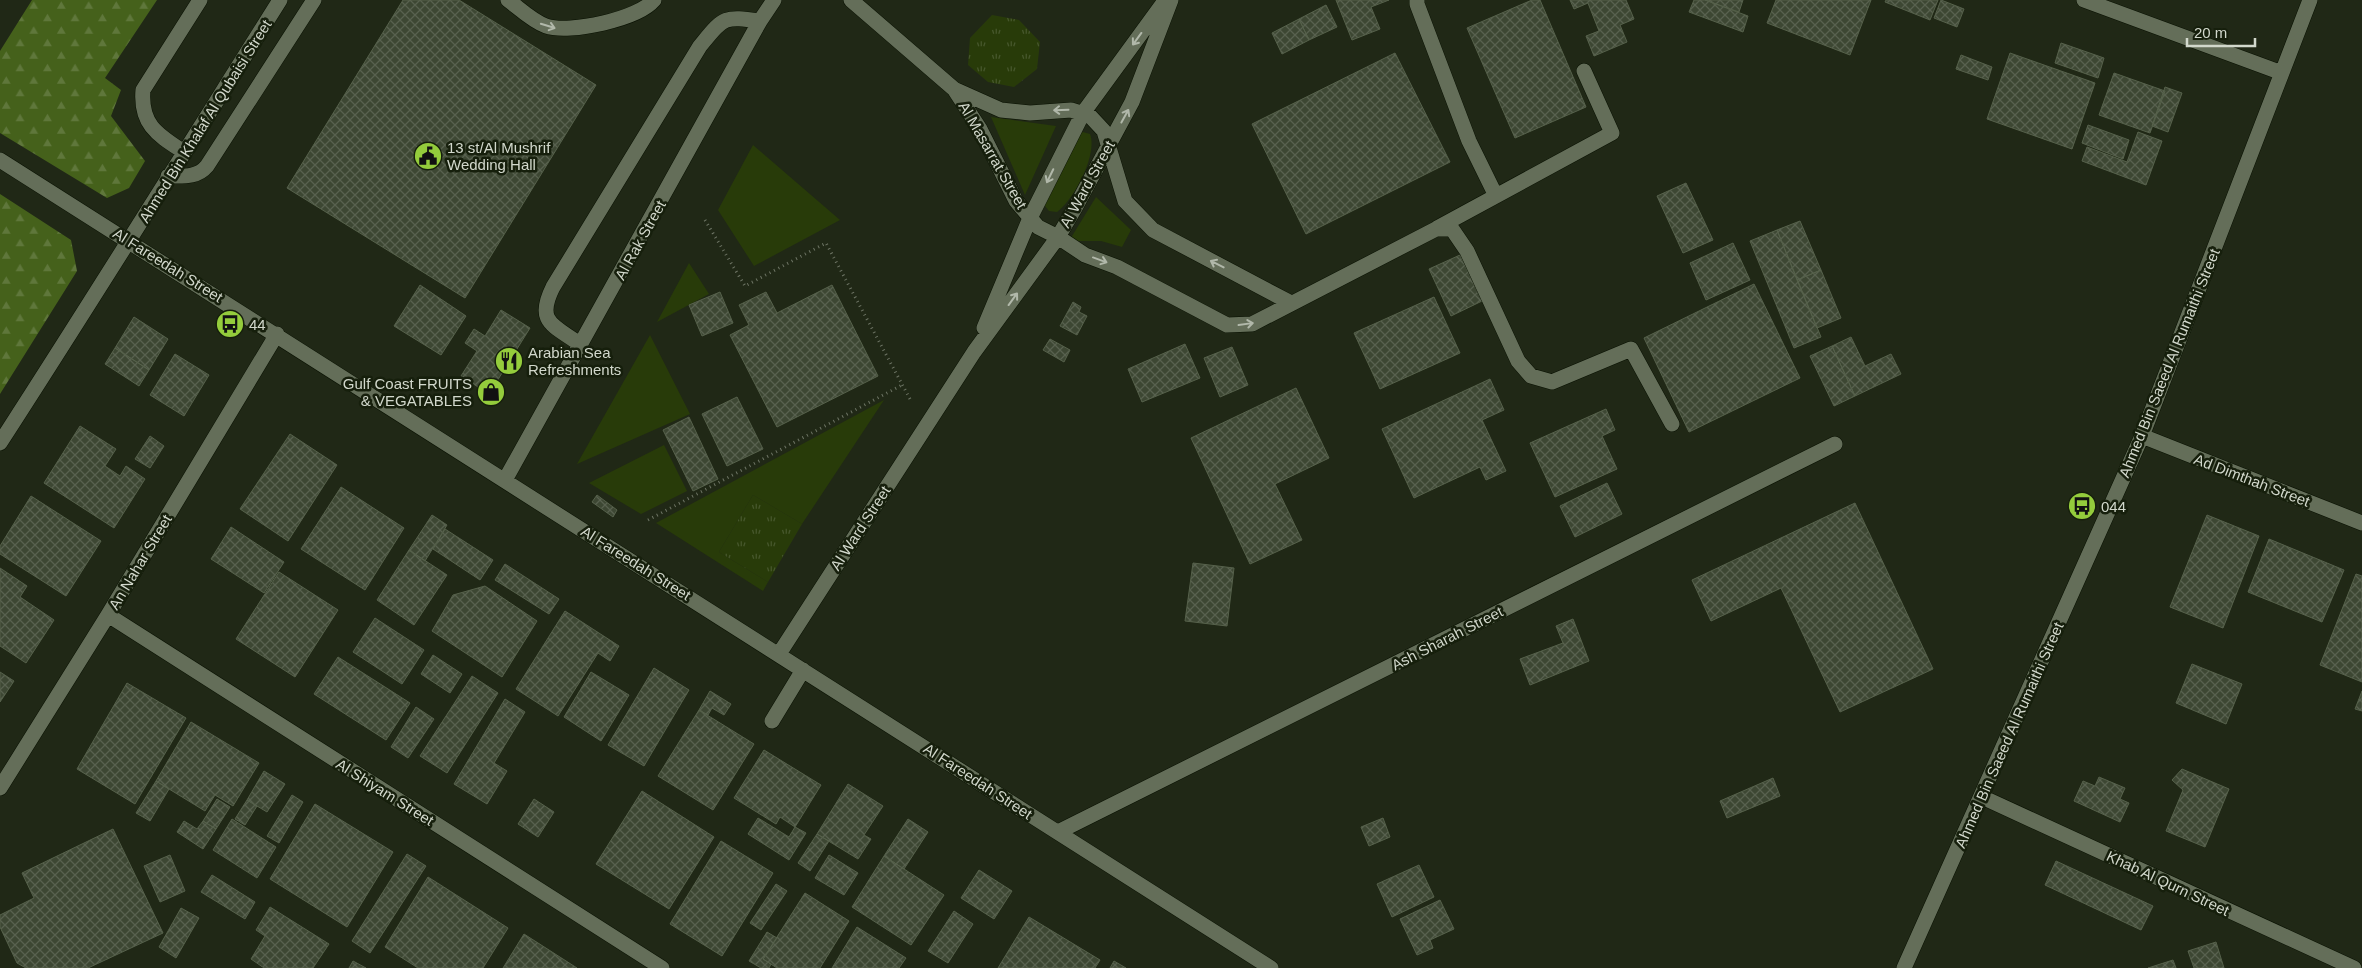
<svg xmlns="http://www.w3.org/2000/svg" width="2362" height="968" viewBox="0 0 2362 968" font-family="Helvetica,sans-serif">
  <defs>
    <pattern id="forest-firs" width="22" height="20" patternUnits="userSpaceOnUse" patternTransform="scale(1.25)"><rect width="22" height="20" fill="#45611b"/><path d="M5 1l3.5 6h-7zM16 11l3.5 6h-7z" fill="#5f773b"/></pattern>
    <pattern id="park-tufts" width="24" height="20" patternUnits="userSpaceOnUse" patternTransform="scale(1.25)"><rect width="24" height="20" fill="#283b09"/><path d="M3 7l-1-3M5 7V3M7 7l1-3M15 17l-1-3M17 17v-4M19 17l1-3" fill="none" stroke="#46572c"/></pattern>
    <pattern id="building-cross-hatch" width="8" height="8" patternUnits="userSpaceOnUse" patternTransform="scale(1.25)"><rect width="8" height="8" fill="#3d4733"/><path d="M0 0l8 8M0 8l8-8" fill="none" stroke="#58614f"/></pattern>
  </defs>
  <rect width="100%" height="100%" fill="#202816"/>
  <path fill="#283b09" d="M 991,117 L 1056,126 L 1025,195 Z
    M 1083,132 L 1090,134 C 1098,154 1074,200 1057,212 L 1049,211 L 1045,206 L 1045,200 L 1078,135 Z
    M 753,145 L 840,220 L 754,266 L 718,210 Z
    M 1096,197 L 1131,230 L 1122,247 L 1101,241 L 1069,241 Z
    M 689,263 L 709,294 L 657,322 Z
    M 650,335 L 690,414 L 577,464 Z
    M 884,400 L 802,524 L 753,495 L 719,552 L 768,582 L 763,591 L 656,523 Z
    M 664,445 L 687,491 L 641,514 L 589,483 Z"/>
  <path fill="url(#forest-firs)" d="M 32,0 L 157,0 L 105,78 L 121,90 L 111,116 L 145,161 L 129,188 L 107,198 L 0,133 L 0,51 Z
    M 0,194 L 71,240 L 77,271 L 0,394 Z"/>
  <path fill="url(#park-tufts)" d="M 992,15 L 1019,20 L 1040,42 L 1037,69 L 1014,87 L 988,82 L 968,65 L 970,38 Z
    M 753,495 L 802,524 L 768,582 L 719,552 Z"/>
  <path fill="url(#building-cross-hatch)" stroke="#56614b" d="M 403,0 L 459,0 L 596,85 L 465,298 L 287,188 Z
    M 1336,0 L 1389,0 L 1371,7 L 1380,29 L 1352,40 Z
    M 1532,0 L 1540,0 L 1586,107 L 1515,138 L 1467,28 Z
    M 1570,0 L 1626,0 L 1634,19 L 1620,25 L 1627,42 L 1594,56 L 1586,36 L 1599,31 L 1588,3 L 1574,9 Z
    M 1694,0 L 1705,0 L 1748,16 L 1743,32 L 1689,12 Z
    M 1705,0 L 1743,0 L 1739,12 Z
    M 1776,0 L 1871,0 L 1850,55 L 1767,23 Z
    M 1886,0 L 1938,0 L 1930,20 L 1885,2 Z
    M 1941,0 L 1964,9 L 1957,27 L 1934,18 Z
    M 1326,5 L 1337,27 L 1309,40 L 1299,19 Z
    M 1299,19 L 1309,40 L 1282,54 L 1272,33 Z
    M 2061,43 L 2104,58 L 2098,78 L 2055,63 Z
    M 1395,53 L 1450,162 L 1306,234 L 1252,124 Z
    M 2010,53 L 2095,83 L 2072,149 L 1987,119 Z
    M 1961,55 L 1992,67 L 1988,80 L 1956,69 Z
    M 2114,73 L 2165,91 L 2150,133 L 2099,115 Z
    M 2165,87 L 2182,93 L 2168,132 L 2152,126 Z
    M 2088,125 L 2129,140 L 2123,159 L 2082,143 Z
    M 2138,132 L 2162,141 L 2146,185 L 2082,161 L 2087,147 L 2127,162 Z
    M 1686,183 L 1713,240 L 1683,253 L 1657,196 Z
    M 1800,221 L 1821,270 L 1797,280 L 1777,230 Z
    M 1777,230 L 1821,337 L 1794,348 L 1750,241 Z
    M 1733,243 L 1750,280 L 1706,300 L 1690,263 Z
    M 1460,255 L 1482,301 L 1451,316 L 1429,269 Z
    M 1821,270 L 1841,318 L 1817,328 L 1797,280 Z
    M 1754,284 L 1800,378 L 1689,432 L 1644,338 Z
    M 420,285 L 466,316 L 441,355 L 394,326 Z
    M 832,285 L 878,376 L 777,427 L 730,335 L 749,325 L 739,305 L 766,292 L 777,313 Z
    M 720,292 L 733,323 L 702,336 L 689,305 Z
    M 1434,297 L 1460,353 L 1380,389 L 1354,333 Z
    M 1073,302 L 1081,307 L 1079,312 L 1087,316 L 1077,335 L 1060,326 Z
    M 501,310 L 530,328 L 489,394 L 461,376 L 477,351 L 465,343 L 474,329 L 485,336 Z
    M 134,317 L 168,339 L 149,370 L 115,348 Z
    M 1851,337 L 1865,366 L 1891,354 L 1901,374 L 1855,396 L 1832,346 Z
    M 1050,339 L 1070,350 L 1064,362 L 1043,350 Z
    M 1185,344 L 1200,378 L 1142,402 L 1128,369 Z
    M 1832,346 L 1855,396 L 1834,406 L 1810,356 Z
    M 1232,347 L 1248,385 L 1220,397 L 1204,358 Z
    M 115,348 L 149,370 L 139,386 L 105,364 Z
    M 175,354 L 209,375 L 184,416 L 150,395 Z
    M 1490,379 L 1504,410 L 1482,420 L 1506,471 L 1486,480 L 1480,467 L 1414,498 L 1382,429 Z
    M 1296,388 L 1329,458 L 1275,484 L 1302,540 L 1250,564 L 1191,438 Z
    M 737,397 L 763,449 L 727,466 L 702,414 Z
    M 1606,409 L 1615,430 L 1602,436 L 1617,469 L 1555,497 L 1530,443 Z
    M 689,417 L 718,479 L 693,491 L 663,430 Z
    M 80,426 L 116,449 L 105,466 L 120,476 L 126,466 L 145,479 L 114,528 L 44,483 Z
    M 290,434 L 337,465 L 288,541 L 240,509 Z
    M 150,436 L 164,446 L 150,468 L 135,459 Z
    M 1607,483 L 1622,514 L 1575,537 L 1560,506 Z
    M 341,487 L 404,528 L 365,590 L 301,549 Z
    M 597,495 L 617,510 L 613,517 L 592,502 Z
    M 31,496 L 101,541 L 66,596 L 0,554 L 0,546 Z
    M 1855,503 L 1933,669 L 1840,712 L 1781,588 L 1711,621 L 1692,580 Z
    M 432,515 L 447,525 L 425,561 L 409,550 Z
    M 2207,515 L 2259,536 L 2223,628 L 2170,607 Z
    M 231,527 L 284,562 L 264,593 L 211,559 Z
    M 445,529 L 493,560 L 480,580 L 433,549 Z
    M 2269,539 L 2344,570 L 2322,622 L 2248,592 Z
    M 409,550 L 447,575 L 414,625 L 377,600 Z
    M 1193,563 L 1234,568 L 1227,626 L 1185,621 Z
    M 505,564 L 559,599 L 549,614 L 495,580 Z
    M 0,568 L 27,586 L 20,597 L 54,620 L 26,663 L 0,646 Z
    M 279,572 L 338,610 L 295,677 L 236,639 Z
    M 2356,574 L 2362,576 L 2362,682 L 2320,665 Z
    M 485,586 L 537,621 L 502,677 L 432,631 L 453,595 Z
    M 565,611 L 619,646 L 610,661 L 598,653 L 558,716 L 516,689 Z
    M 375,618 L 424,650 L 402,684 L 353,652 Z
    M 1573,619 L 1589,661 L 1530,685 L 1520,659 L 1563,643 L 1556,626 Z
    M 433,655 L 462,674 L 450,693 L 421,674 Z
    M 338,657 L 410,703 L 386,740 L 314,694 Z
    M 2192,664 L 2242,684 L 2226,724 L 2176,703 Z
    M 654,668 L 689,690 L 644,766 L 608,745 Z
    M 0,672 L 14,681 L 0,702 Z
    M 591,672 L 629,695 L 601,741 L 564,717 Z
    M 472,676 L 498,693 L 447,773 L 420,756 Z
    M 127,683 L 186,718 L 135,804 L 77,769 Z
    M 710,691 L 731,704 L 724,715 L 712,708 L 708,715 L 699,710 Z
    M 2362,691 L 2362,711 L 2355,709 Z
    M 505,699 L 525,712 L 494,763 L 507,771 L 487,804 L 454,784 Z
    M 416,707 L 434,719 L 408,758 L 391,747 Z
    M 699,710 L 754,744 L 713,810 L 658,776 Z
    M 191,722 L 259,763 L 233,806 L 215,795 L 205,811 L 156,781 Z
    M 764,750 L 821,785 L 795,827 L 780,817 L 776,824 L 734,798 Z
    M 2182,769 L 2229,789 L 2205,847 L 2166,831 L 2183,790 L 2172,780 Z
    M 264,771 L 285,784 L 267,812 L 247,800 Z
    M 2099,777 L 2125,788 L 2120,799 L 2129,803 L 2120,822 L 2074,801 L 2083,781 L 2095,786 Z
    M 1773,778 L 1780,796 L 1727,818 L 1720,801 Z
    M 156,781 L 169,789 L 150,821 L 136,813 Z
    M 848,784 L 883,806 L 864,835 L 871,839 L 858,859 L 817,834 Z
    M 642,791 L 714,837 L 669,909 L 596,864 Z
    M 292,795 L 303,802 L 279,843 L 267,836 Z
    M 217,799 L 230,807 L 216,829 L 203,821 Z
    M 534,799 L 554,812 L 538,837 L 518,824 Z
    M 247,800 L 257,806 L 245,825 L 235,819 Z
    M 315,804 L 393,852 L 347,927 L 270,879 Z
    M 758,818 L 789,837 L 795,827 L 806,833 L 789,860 L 748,834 Z
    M 1383,818 L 1390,837 L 1369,846 L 1361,827 Z
    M 232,819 L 276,847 L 257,878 L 213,850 Z
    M 908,819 L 928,832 L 904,869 L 884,856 Z
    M 184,821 L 197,829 L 203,821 L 216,829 L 203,849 L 177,832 Z
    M 113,829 L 163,933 L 88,968 L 26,968 L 17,963 L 0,927 L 0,915 L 34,898 L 22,873 Z
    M 817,834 L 829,841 L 810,871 L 798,863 Z
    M 721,841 L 773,873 L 722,956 L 670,924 Z
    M 407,854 L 426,866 L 370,953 L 352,941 Z
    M 170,855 L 185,891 L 160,902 L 144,866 Z
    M 829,855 L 858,873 L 844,895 L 815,878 Z
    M 884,856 L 944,895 L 911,945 L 852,907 Z
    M 2056,861 L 2153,906 L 2141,930 L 2045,885 Z
    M 1419,865 L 1434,897 L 1392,917 L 1377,884 Z
    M 979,870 L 1012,891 L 994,919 L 961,898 Z
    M 212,875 L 255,902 L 245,919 L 201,892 Z
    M 428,877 L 508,928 L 483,968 L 418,968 L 385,947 Z
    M 776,884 L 787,891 L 761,930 L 750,923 Z
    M 805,893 L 849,921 L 820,968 L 777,968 L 763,959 Z
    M 1440,900 L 1454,929 L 1430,940 L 1433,948 L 1417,955 L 1400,919 Z
    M 270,907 L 329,944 L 313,968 L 264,968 L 251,959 L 265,936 L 256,930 Z
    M 181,908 L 199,918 L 176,958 L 159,947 Z
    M 954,911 L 973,924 L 948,963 L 928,951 Z
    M 1029,917 L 1100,960 L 1095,968 L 998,968 Z
    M 857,927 L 906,958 L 899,968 L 832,968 Z
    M 767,932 L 777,938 L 763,959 L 771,964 L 769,968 L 761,968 L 749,961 Z
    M 524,934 L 577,968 L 503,968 Z
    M 2216,942 L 2224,968 L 2194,968 L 2188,951 Z
    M 2173,960 L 2176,968 L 2148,968 Z
    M 353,961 L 366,968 L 349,968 Z
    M 1114,961 L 1126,968 L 1110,968 Z"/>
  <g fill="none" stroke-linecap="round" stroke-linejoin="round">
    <defs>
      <path id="minor" d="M 508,0 C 519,8 532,21 546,26 C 570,34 638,19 654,0
        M 851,0 L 954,89 L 980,129 L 1016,201 L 1038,227 L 1058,237 L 1085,255 L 1117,267 L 1227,325 L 1252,324 L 1436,229 L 1452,229 L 1467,251 L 1518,361 L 1531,376 L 1552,382 L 1631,349 L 1672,424
        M 1417,0 L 1417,4 L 1469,141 L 1496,196
        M 2084,0 L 2282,73
        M 954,89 L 1001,110 L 1030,113 L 1071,110 L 1090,116 L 1104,131 L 1125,201 L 1153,230 L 1291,303
        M 184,152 C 158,135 140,125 143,90 L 200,0
        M 0,160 L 1271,968
        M 168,176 C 183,176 197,178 207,166 L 314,0
        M 1437,228 L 1612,133 L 1584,71
        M 984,328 L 1030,218 L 1083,113 L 1164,2
        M 581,345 C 554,325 535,323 553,287 L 700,46 C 724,17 723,16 760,21
        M 2142,436 L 2362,523
        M 0,443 C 95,296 187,148 280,0
        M 505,480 L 760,21 L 774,0
        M 108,615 L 662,968
        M 779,654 L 974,352 L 1058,237 L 1075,208 L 1132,102 L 1171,0
        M 772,721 L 803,670
        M 0,788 L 108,615 L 277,334
        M 1982,797 L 2354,968
        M 1058,832 L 1835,444
        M 1904,968 L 2142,436 L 2310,0"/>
    </defs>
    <use href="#minor" stroke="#091102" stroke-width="16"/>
    <path stroke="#6e7565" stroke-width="3" stroke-dasharray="1 4" stroke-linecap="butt" d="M 705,220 L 745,286 L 826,243 L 910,399
      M 648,520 L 902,385"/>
    <use href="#minor" stroke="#646e59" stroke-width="15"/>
  </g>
  <defs><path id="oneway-shaft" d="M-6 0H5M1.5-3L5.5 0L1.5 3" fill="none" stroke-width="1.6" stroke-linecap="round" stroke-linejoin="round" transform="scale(1.25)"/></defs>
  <g stroke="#b1b8aa">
    <use href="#oneway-shaft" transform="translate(548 26) rotate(17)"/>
    <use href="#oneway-shaft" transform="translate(1137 39) rotate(126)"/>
    <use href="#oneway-shaft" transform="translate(1061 110) rotate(178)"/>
    <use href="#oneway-shaft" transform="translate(1125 116) rotate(-61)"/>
    <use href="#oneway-shaft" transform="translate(1050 176) rotate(116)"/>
    <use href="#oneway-shaft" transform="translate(1100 260) rotate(20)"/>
    <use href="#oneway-shaft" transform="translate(1217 264) rotate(-153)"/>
    <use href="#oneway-shaft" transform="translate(1013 299) rotate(-54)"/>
    <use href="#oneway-shaft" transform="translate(1246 324) rotate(-8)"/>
  </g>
  <defs>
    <symbol id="civic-disc" viewBox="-11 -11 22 22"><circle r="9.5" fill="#94cc3c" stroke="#161f0c"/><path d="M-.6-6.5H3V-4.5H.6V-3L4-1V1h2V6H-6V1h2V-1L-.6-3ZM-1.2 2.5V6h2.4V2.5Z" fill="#111"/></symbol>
    <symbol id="bus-disc" viewBox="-11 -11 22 22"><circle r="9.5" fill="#94cc3c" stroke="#161f0c"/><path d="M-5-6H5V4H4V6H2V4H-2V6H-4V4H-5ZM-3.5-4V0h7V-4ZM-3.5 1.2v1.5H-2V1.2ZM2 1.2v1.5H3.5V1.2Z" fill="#111"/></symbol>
    <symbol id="restaurant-disc" viewBox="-11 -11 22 22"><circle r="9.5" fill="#94cc3c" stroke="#161f0c"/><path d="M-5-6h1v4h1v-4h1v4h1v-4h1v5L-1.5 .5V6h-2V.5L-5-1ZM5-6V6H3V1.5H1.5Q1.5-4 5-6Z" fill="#111"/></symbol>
    <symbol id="shop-disc" viewBox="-11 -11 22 22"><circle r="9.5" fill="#94cc3c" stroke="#161f0c"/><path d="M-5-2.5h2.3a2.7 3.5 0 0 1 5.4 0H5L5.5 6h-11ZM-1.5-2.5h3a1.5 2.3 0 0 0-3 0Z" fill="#111"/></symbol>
  </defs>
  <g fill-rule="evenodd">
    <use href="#civic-disc" x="412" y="140" width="32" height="32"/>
    <use href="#bus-disc" x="214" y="308" width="32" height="32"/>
    <use href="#restaurant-disc" x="493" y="345" width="32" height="32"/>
    <use href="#shop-disc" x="475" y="376" width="32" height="32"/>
    <use href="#bus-disc" x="2066" y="490" width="32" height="32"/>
  </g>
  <g text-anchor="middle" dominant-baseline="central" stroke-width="5" stroke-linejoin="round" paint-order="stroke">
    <g font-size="15" fill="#d2d8cc" stroke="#161f0c">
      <text transform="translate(205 121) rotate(-58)">Ahmed Bin Khalaf Al Qubaisi Street</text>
      <text transform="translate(993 155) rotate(60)">Al Masarrat Street</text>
      <text transform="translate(1087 184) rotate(-61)">Al Ward Street</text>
      <text transform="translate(640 240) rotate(-61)">Al Rak Street</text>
      <text transform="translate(168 265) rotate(32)">Al Fareedah Street</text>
      <text transform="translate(2169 363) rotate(-68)">Ahmed Bin Saeed Al Rumaithi Street</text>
      <text transform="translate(2252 480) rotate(21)">Ad Dimthah Street</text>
      <text transform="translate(860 528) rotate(-57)">Al Ward Street</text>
      <text transform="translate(140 562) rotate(-59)">An Nahar Street</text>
      <text transform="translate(636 563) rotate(32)">Al Fareedah Street</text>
      <text transform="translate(1447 638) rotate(-27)">Ash Sharah Street</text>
      <text transform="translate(2009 735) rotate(-66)">Ahmed Bin Saeed Al Rumaithi Street</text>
      <text transform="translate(978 781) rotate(33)">Al Fareedah Street</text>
      <text transform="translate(385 792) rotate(32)">Al Shiyam Street</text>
      <text transform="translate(2168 883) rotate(25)">Khab Al Qurn Street</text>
    </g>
    <g font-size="15" fill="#d2d8cc" stroke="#161f0c" text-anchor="start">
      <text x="447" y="147">13 st/Al Mushrif<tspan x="447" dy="17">Wedding Hall</tspan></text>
      <text x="249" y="324">44</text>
      <text x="528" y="352">Arabian Sea<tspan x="528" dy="17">Refreshments</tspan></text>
      <text x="472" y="383" text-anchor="end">Gulf Coast FRUITS<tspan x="472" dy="17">&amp; VEGATABLES</tspan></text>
      <text x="2101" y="506">044</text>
    </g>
  </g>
  <path d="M2187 38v8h68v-8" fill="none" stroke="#d2d8cc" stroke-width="2.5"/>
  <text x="2194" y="38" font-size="15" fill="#d2d8cc" stroke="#161f0c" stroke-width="4" paint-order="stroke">20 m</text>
</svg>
